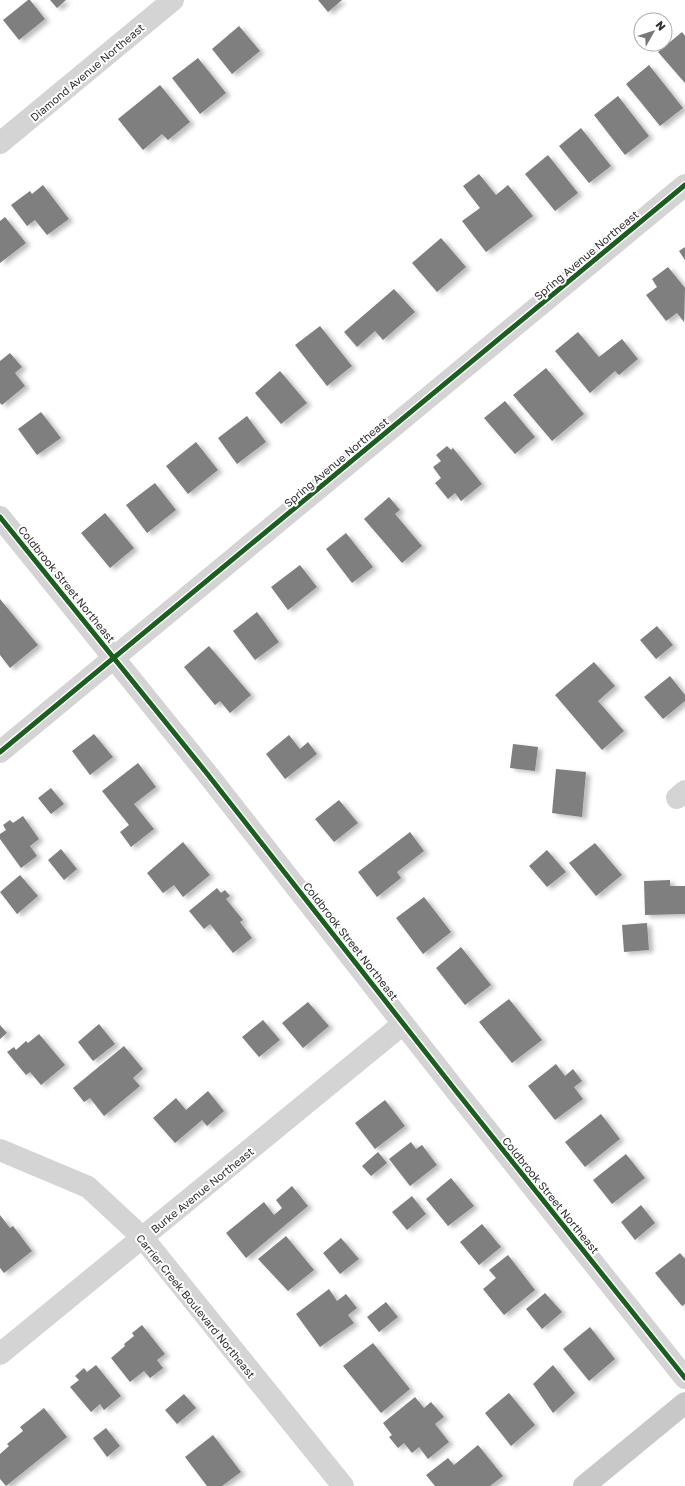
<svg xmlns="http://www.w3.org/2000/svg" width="685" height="1486" viewBox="0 0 685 1486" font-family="'Golos Text',sans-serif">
  <defs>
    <filter id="shadow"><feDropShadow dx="4.5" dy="2.5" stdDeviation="2" flood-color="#0004"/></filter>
  </defs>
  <rect width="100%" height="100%" fill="#fff"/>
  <path fill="#7f7f7f" filter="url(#shadow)" d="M 28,0 L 30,0 L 45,19 L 19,40 L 3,20 Z
    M 50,0 L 66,0 L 57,8 Z
    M 318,0 L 342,0 L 328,12 Z
    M 239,26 L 260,51 L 232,74 L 212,49 Z
    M 682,32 L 685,36 L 685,83 L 658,52 Z
    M 198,58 L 226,93 L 200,114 L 172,78 Z
    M 649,65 L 683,108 L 660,126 L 626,84 Z
    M 160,85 L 190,122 L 168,140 L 162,134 L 143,150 L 118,119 Z
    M 618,96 L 649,136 L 625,155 L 594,115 Z
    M 581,128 L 611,166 L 589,183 L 559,146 Z
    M 548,155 L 578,193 L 555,211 L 525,174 Z
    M 479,174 L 496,195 L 508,185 L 533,216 L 486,252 L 462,221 L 480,208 L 463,186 Z
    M 43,185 L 69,219 L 47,235 L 35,220 L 27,226 L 11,205 L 30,191 L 32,194 Z
    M 5,217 L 26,243 L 0,263 L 0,221 Z
    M 441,238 L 466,267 L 437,292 L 412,263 Z
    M 685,247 L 685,260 L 679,251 Z
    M 668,267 L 685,288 L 684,322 L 677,313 L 666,321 L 646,295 L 657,287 L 652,279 Z
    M 394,289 L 415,312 L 383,340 L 375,331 L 357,347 L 344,332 Z
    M 320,326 L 352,366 L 327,386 L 295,345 Z
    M 578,332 L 599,357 L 622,339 L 638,359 L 619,375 L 615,371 L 590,393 L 555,351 Z
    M 10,353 L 22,367 L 15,373 L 25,386 L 2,405 L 0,403 L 0,361 Z
    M 546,368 L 584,414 L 552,441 L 513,395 Z
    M 280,371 L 307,403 L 281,424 L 255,393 Z
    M 505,401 L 535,437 L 515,454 L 484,418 Z
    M 41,412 L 61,438 L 37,455 L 18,429 Z
    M 247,416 L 266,442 L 237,464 L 218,438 Z
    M 196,442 L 218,470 L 188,494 L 166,466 Z
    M 447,446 L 451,450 L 453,448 L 482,484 L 461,501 L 455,493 L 448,499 L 435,483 L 441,478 L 433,467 L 441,461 L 436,455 Z
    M 155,483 L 176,510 L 147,533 L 126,505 Z
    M 389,497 L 400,510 L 395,514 L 422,546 L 402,563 L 364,519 Z
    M 105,513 L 134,548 L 110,568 L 81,533 Z
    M 346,533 L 373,567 L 352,583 L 326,549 Z
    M 300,565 L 317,587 L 288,610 L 271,587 Z
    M 0,599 L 38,645 L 10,668 L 0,655 Z
    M 257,612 L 279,642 L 255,660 L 233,631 Z
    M 657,626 L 673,645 L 656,659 L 640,640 Z
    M 209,646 L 251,695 L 230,713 L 220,701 L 215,705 L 184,667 Z
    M 594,662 L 615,686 L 598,701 L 624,731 L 602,750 L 555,695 Z
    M 670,676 L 685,695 L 685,701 L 663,719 L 644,697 Z
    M 94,734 L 113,757 L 90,775 L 72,751 Z
    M 289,735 L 300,749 L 308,742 L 317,754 L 285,779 L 266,754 Z
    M 513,744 L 538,747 L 535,771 L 510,768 Z
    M 138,763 L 156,787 L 134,804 L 154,829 L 131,847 L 120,832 L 129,825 L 102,791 Z
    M 556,769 L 586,772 L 582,817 L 552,813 Z
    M 51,788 L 64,804 L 51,814 L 38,798 Z
    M 339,800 L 358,823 L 334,842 L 315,819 Z
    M 23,816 L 39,839 L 30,846 L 37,856 L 21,868 L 0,839 L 0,834 L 6,830 L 3,825 L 10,820 L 13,823 Z
    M 410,832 L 424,851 L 397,872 L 401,878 L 377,897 L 358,872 Z
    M 183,842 L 210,875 L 183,897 L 174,885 L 163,893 L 147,873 Z
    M 595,843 L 622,875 L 596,896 L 569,863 Z
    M 61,849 L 77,869 L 64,880 L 48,860 Z
    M 547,850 L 566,872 L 547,887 L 529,866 Z
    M 20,875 L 38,896 L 17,914 L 0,892 Z
    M 670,880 L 670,886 L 685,886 L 685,914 L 645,915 L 644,881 Z
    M 217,888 L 221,893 L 225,890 L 230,896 L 226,899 L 243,920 L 240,922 L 252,938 L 233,953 L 210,924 L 204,929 L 189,911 Z
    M 424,897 L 451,932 L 423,954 L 396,918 Z
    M 647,923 L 649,950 L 624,952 L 622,925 Z
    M 461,947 L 491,985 L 465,1005 L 436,968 Z
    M 509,999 L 542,1040 L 512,1063 L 479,1022 Z
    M 308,1002 L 329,1026 L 303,1048 L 282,1023 Z
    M 263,1020 L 280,1040 L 259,1057 L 242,1037 Z
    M 99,1024 L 115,1044 L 93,1061 L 78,1042 Z
    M 0,1025 L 7,1033 L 0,1039 Z
    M 39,1034 L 65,1065 L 41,1085 L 30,1072 L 26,1075 L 7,1052 L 14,1047 L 16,1050 L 26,1041 L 28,1043 Z
    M 124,1046 L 143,1069 L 133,1078 L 140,1086 L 104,1116 L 90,1098 L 84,1102 L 73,1088 Z
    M 556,1064 L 565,1076 L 573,1069 L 582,1081 L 574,1087 L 583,1099 L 555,1120 L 528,1086 Z
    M 208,1091 L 224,1111 L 207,1126 L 202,1120 L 175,1143 L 153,1118 L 176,1098 L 186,1110 Z
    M 385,1100 L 405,1126 L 375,1149 L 355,1123 Z
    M 601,1114 L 620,1139 L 585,1167 L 565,1142 Z
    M 411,1142 L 416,1149 L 422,1145 L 437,1165 L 410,1186 L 389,1159 Z
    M 378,1152 L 387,1163 L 371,1176 L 362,1166 Z
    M 626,1154 L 645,1178 L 612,1204 L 593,1180 Z
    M 451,1178 L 474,1206 L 448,1226 L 426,1199 Z
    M 292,1186 L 308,1206 L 246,1258 L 226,1233 L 264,1202 L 274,1215 L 282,1208 L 276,1200 Z
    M 412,1196 L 426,1214 L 407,1230 L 392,1212 Z
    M 641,1205 L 655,1223 L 635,1240 L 621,1222 Z
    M 0,1215 L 10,1228 L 13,1226 L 32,1251 L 4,1273 L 0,1268 Z
    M 482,1224 L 501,1247 L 479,1265 L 460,1242 Z
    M 286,1236 L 314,1270 L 288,1291 L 258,1259 Z
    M 341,1238 L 359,1259 L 340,1274 L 323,1253 Z
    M 680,1253 L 685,1259 L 685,1304 L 682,1306 L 655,1273 Z
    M 508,1255 L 535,1290 L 504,1315 L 483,1289 L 496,1278 L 489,1270 Z
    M 329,1289 L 337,1301 L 346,1294 L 357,1308 L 348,1315 L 354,1323 L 320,1347 L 296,1314 Z
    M 545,1293 L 562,1312 L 542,1329 L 526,1309 Z
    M 386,1302 L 398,1317 L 379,1332 L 367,1317 Z
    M 142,1325 L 165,1354 L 157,1360 L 163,1368 L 150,1378 L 144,1371 L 130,1382 L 111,1358 L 125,1346 L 124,1344 L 134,1336 L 132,1333 Z
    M 590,1327 L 615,1359 L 589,1381 L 563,1349 Z
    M 373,1343 L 410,1389 L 381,1413 L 343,1366 Z
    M 96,1365 L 121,1396 L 104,1410 L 100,1404 L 91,1412 L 70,1387 L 79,1380 L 75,1376 L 84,1368 L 87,1372 Z
    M 553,1365 L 575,1393 L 553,1413 L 533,1384 Z
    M 509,1393 L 535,1425 L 511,1446 L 485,1413 Z
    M 184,1394 L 196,1408 L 177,1424 L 165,1410 Z
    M 415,1397 L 424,1408 L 431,1402 L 444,1417 L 435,1424 L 449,1442 L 428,1459 L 419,1447 L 412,1453 L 404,1443 L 398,1448 L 389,1437 L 392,1435 L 383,1423 Z
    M 44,1408 L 67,1437 L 6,1486 L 0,1479 L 0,1454 L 9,1446 L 7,1444 L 23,1431 L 20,1427 Z
    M 106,1428 L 120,1446 L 107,1457 L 93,1438 Z
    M 213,1435 L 241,1472 L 222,1486 L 207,1486 L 185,1457 Z
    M 478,1445 L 503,1476 L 490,1486 L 435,1486 L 426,1475 L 448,1458 L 454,1465 Z"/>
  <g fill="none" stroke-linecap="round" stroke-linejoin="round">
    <path stroke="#d4d4d4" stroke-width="22" d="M 0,143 L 173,0
      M 0,517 L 205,771 L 456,1091 L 685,1378
      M 0,752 L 685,185
      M 677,798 L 685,791
      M 0,1150 L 88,1187 L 143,1238 L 343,1486
      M 0,1354 L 403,1024"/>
    <path stroke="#c8c8c8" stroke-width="22" d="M 584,1486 L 685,1403"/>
    <defs>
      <path id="cycleway" d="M 0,517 L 205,771 L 456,1091 L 685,1378
        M 0,752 L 685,185"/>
    </defs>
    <use href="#cycleway" stroke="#fff" stroke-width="8"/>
    <use href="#cycleway" stroke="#1b5e20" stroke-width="5"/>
  </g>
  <g text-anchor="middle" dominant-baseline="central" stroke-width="4" stroke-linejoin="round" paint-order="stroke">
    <g font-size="11" fill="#303030" stroke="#fff">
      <text transform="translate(87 72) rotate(-40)">Diamond Avenue Northeast</text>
      <text transform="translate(586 255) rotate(-40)">Spring Avenue Northeast</text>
      <text transform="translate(336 462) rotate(-40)">Spring Avenue Northeast</text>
      <text transform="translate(67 584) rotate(51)">Coldbrook Street Northeast</text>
      <text transform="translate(351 941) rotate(52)">Coldbrook Street Northeast</text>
      <text transform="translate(202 1190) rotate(-39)">Burke Avenue Northeast</text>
      <text transform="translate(551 1195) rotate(51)">Coldbrook Street Northeast</text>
      <text transform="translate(196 1306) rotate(51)">Carrier Creek Boulevard Northeast</text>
    </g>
  </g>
  <g transform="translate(653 32) rotate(51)"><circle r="19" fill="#ffffff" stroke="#acacac"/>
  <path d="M0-3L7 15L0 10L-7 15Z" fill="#787878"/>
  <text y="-6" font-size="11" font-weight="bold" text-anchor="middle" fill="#303030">N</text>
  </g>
</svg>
